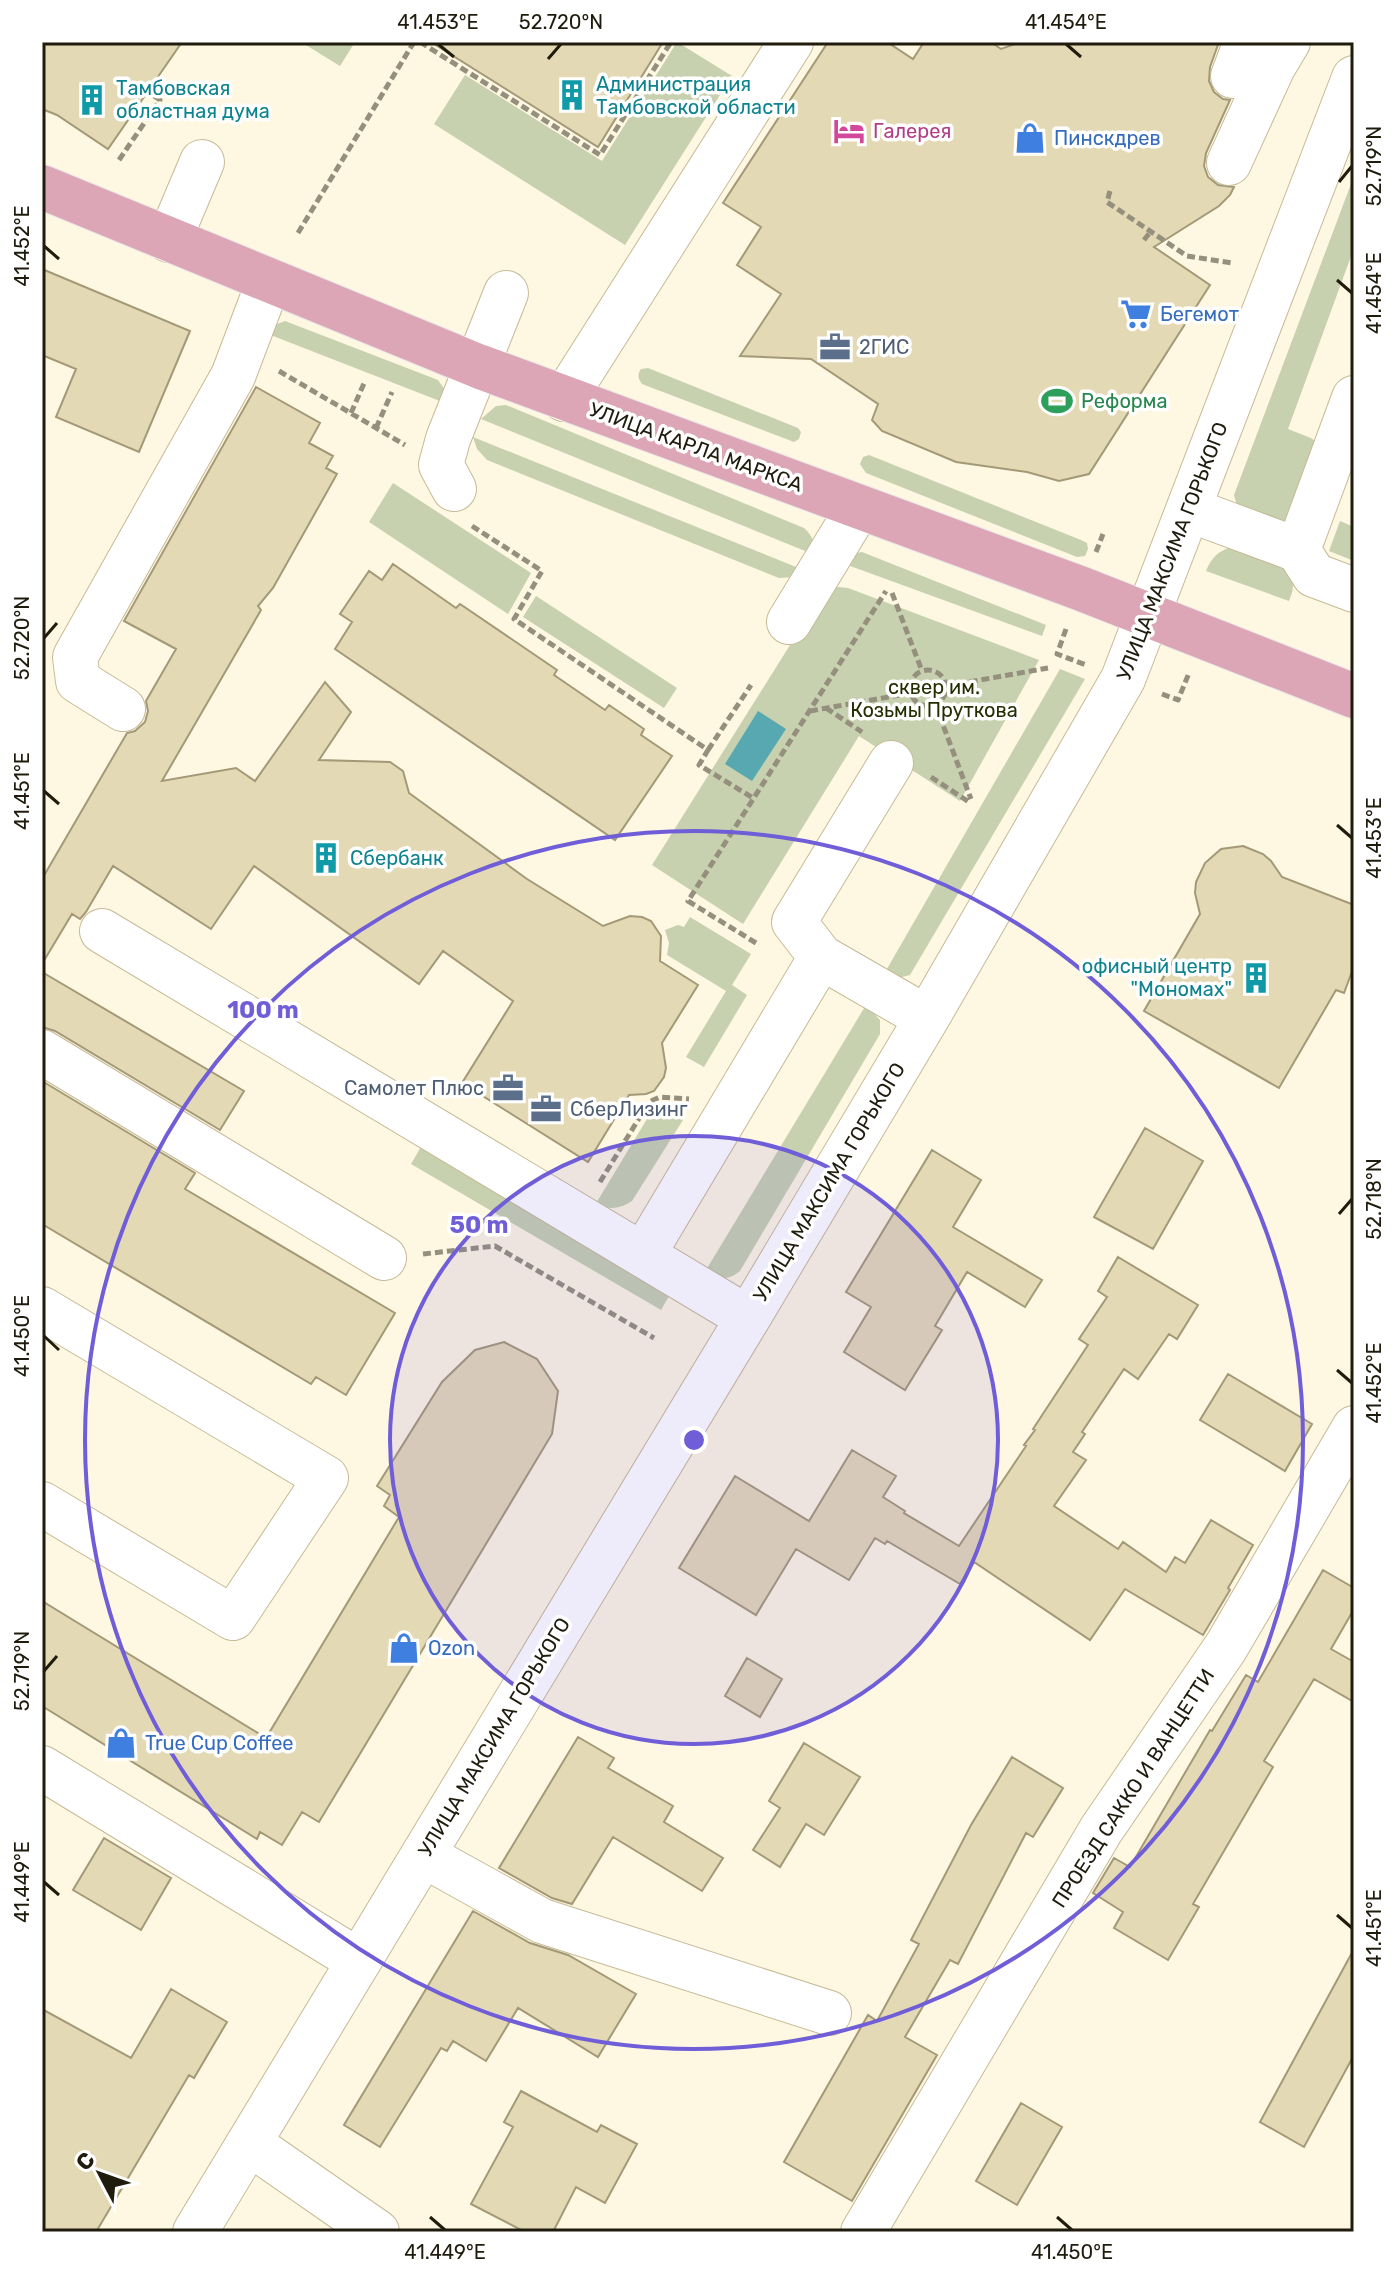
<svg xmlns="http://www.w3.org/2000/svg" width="1396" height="2274" viewBox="0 0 1396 2274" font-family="Rubik,sans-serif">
  <rect width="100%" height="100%" fill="#fef7e1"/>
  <path fill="#c7d1af" d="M 301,42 L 355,42 L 340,66 Z
    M 677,42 L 732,76 L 625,245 L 434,124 L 465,75 L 602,161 Z
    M 1354,176 L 1354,248 L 1288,429 L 1311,438 L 1318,443 L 1292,523 L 1279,527 L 1238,509 L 1234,495 Z
    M 285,321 L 438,380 L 445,390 L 445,403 L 268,334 L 277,324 Z
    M 648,368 L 798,428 L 801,432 L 799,439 L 794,442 L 642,384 C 638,378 637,375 641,369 Z
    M 506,405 L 804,528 C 813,536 815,543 815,555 L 481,419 L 496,406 Z
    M 473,437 L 806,571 L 796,577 L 779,578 L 487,460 L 477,449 Z
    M 869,455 L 1081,540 L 1087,543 L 1088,549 L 1085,556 L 1077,557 L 866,473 L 860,464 L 863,457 Z
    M 393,483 L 531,573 L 508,614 L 369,522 Z
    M 1340,521 L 1354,527 L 1354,561 L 1329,551 Z
    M 1228,548 C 1245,551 1284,561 1291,577 C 1295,586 1292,593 1289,601 L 1206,571 C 1211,559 1216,553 1228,548 Z
    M 862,552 L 1046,625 L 1042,636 L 842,563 L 851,554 Z
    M 827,586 L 848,588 L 1039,660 L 960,801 L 859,736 L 743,924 L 652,865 Z
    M 536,596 L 677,688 L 664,708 L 523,617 Z
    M 1060,669 L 1085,679 L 910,975 L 898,978 L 884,974 Z
    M 690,917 L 751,954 L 732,985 L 747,995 L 704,1067 L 686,1057 L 726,991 L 667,955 L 669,943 L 665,930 L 678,925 L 684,927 Z
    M 866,1005 L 880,1020 L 880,1034 L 740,1271 C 728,1281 718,1279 703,1275 Z
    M 656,1104 L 683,1120 L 632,1201 C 618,1210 610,1209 595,1205 Z
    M 422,1145 L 672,1291 L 661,1310 L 411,1164 Z"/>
  <path fill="#58a8b2" d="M 758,711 L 786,729 L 752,781 L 725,764 Z"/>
  <path fill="#e4d9b5" stroke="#a49977" stroke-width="2" d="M 42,42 L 182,42 L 108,149 L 57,115 L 42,109 Z
    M 431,42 L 663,42 L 598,147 Z
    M 828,42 L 887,42 L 913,59 L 924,42 L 991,42 L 1001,49 L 1021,42 L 1219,42 L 1210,67 L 1209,81 L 1214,92 L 1223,99 L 1230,100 L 1206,153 L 1204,166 L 1208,177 L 1218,185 L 1234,187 L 1230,195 L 1219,206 L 1154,247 L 1210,285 L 1089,474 L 1059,481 L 1027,472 L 956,462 L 882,431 L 872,420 L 878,404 L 811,359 L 740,356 L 781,294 L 737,265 L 761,227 L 723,203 Z
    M 42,269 L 190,331 L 139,452 L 56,417 L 76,369 L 42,355 Z
    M 256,387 L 320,423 L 309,443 L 333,456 L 326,468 L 337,474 L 273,588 L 258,606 L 261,610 L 162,781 L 236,768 L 255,781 L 325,682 L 351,712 L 319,760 L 390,762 L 403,771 L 409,793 L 527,879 L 603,926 L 630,916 L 642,917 L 651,921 L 661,936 L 660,961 L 698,985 L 662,1043 L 666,1068 L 664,1077 L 654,1091 L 646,1094 L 629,1095 L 588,1162 L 462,1083 L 513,1001 L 443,951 L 419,984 L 254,866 L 211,929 L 113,866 L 86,912 L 80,919 L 72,914 L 42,964 L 42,879 L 127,733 L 135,731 L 145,722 L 148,711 L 146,701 L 176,649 L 124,621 Z
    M 393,564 L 456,608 L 460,604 L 557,670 L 554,675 L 605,710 L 609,705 L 644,729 L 641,735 L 672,756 L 615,840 L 335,649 L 352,622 L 340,614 L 369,571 L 382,580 Z
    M 1243,846 L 1263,854 L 1271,861 L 1282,877 L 1354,905 L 1354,966 L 1344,993 L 1336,990 L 1279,1088 L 1144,1011 L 1200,914 L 1195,893 L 1196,882 L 1205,863 L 1221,849 Z
    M 42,972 L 244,1091 L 220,1130 L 55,1031 L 42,1027 Z
    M 42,1081 L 195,1173 L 185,1189 L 395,1313 L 346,1395 L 316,1377 L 311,1384 L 42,1224 Z
    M 1145,1128 L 1203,1161 L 1153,1249 L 1094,1217 Z
    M 932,1150 L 981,1180 L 953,1227 L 1042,1280 L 1025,1307 L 967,1272 L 935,1326 L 942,1330 L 905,1390 L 844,1352 L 871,1307 L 846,1292 Z
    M 1118,1257 L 1198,1305 L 1177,1339 L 1169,1334 L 1138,1379 L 1124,1369 L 1082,1432 L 1085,1434 L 1073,1452 L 1086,1460 L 1054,1506 L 1118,1549 L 1123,1542 L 1166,1572 L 1175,1557 L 1185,1563 L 1211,1520 L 1253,1545 L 1228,1588 L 1230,1590 L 1203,1635 L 1125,1589 L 1090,1640 L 974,1562 L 960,1584 L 887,1541 L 885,1544 L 875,1538 L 849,1580 L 796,1549 L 756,1615 L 679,1568 L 735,1476 L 809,1521 L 852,1450 L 896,1476 L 883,1497 L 905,1511 L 904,1513 L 959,1546 L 1026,1446 L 1024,1445 L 1035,1430 L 1033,1429 L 1088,1345 L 1079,1339 L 1107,1297 L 1098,1291 Z
    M 504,1342 L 537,1359 L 558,1391 L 552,1434 L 319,1822 L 302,1812 L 282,1845 L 260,1832 L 257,1839 L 42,1706 L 42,1601 L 266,1738 L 399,1517 L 384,1506 L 390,1495 L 377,1486 L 442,1382 L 475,1350 Z
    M 1228,1374 L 1312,1424 L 1285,1471 L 1200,1420 Z
    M 1323,1570 L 1354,1588 L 1354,1609 L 1331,1649 L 1354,1662 L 1354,1702 L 1314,1679 L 1264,1761 L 1273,1767 L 1193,1904 L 1199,1907 L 1168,1960 L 1114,1928 L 1123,1912 L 1093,1893 L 1114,1858 L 1130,1867 L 1210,1730 L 1212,1731 L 1246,1675 L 1258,1682 Z
    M 747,1658 L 782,1679 L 760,1717 L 725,1696 Z
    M 578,1737 L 614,1758 L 608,1768 L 673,1806 L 664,1822 L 723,1858 L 702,1891 L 613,1837 L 572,1904 L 552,1898 L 499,1868 Z
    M 804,1743 L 860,1777 L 824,1835 L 806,1824 L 780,1867 L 753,1850 L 780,1808 L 769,1801 Z
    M 1012,1757 L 1063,1788 L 1033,1837 L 1026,1833 L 958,1964 L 950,1960 L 905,2037 L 937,2055 L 852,2201 L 784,2162 L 868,2015 L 877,2021 L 919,1944 L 911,1940 L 971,1825 Z
    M 104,1838 L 171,1878 L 141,1930 L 73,1890 Z
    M 473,1911 L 530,1943 L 568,1955 L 636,1994 L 598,2057 L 518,2008 L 486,2061 L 453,2041 L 447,2051 L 441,2048 L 380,2147 L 344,2125 Z
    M 1354,1949 L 1354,2055 L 1304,2147 L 1260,2122 Z
    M 171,1989 L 227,2022 L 194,2078 L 189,2075 L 96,2232 L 42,2232 L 42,2009 L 131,2058 Z
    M 521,2091 L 597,2132 L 601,2125 L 637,2144 L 605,2203 L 576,2187 L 553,2232 L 525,2232 L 471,2204 L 513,2127 L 504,2122 Z
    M 1021,2103 L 1062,2127 L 1017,2205 L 976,2181 Z"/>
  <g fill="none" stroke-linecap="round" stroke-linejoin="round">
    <defs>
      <path id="minor" d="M 1233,76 L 1246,42
        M 1229,163 L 1273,67 L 1288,42
        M 169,240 L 202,162
        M 564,399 L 791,42
        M 454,489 L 441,465 L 448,439 L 506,293
        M 1190,510 L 1298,550 L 1354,398
        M 1298,550 L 1314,575 L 1354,590
        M 789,622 L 859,507
        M 123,709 L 78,681 L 75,657 L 233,376 L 269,281
        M 891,763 L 794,922 L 821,957 L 927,1018
        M 102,931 L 748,1318
        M 42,1052 L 384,1258
        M 643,1255 L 821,957
        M 42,1309 L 326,1478 L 233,1618 L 42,1504
        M 42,1768 L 359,1961
        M 423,1855 L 542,1921 L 829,2013
        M 249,2143 L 377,2232
        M 195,2232 L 748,1318 L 927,1018 L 1123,679 L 1354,78
        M 863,2232 L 1101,1830 L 1226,1647 L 1354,1428"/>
      <path id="major" d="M 42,187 L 478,366 L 1082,589 L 1354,696"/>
    </defs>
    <use href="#minor" stroke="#c6ba97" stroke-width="46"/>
    <use href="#major" stroke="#e9e8e7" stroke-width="46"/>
    <path stroke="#958f7d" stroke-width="5" stroke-dasharray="8 4" stroke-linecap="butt" d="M 420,42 L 600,155 L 671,42
      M 119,160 L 160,100 L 148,92
      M 1110,191 L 1107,202 L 1187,256 L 1232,263
      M 298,233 L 414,42
      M 1144,240 L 1151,231
      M 279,371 L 405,445
      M 351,413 L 365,381
      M 376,428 L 392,392
      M 472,526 L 542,571 L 514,619 L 708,750 L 699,765 L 753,798
      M 1096,552 L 1103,534
      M 892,593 L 922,671
      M 1066,629 L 1057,654 L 1086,665
      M910 688a18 18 0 1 1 36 0a18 18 0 1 1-36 0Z
      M 946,686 L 1048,668
      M 1162,694 L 1178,700 L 1189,673
      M 935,704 L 971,799
      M 826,708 L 862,732
      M 810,711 L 911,693
      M 708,750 L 751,685
      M 931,777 L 969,802
      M 756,943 L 688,901 L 886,591
      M 600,1182 L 649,1102 L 660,1097 L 689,1099
      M 423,1254 L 495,1246 L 654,1338"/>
    <use href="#minor" stroke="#fff" stroke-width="44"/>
    <use href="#major" stroke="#dda6b6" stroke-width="44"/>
  </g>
  <path fill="none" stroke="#1f1b0d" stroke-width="3" d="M 438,44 L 454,57M 1066,44 L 1081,57M 548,59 L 561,44M 1339,182 L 1352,166M 44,246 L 59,259M 1337,280 L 1352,293M 44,638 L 57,623M 44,791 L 59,804M 1337,825 L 1352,838M 1339,1214 L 1352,1199M 44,1336 L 59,1350M 1337,1370 L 1352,1383M 44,1671 L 57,1656M 44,1882 L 59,1895M 1337,1915 L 1352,1928M 430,2217 L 445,2230M 1057,2217 L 1072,2230"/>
  <circle cx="694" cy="1440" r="304" fill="#705dd8" fill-opacity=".12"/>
  <g fill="none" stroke="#705dd8" stroke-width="4">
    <circle cx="694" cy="1440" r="304"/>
    <circle cx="694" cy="1440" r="609"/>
  </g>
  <defs>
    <symbol id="building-bare" viewBox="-9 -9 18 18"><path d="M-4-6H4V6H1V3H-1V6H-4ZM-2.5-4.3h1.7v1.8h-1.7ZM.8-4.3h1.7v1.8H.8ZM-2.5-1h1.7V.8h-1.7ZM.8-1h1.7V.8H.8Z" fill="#0f9aa8" stroke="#fff" stroke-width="2.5" paint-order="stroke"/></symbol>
    <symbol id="hotel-bare" viewBox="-9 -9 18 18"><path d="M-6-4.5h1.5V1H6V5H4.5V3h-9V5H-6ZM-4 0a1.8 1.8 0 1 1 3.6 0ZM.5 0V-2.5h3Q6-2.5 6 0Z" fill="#d1479c" stroke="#fff" stroke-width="2.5" paint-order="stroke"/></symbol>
    <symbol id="shop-bare" viewBox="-9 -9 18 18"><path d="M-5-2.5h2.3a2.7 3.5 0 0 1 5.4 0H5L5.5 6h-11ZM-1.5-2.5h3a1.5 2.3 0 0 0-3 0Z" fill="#3f7fe0" stroke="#fff" stroke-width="2.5" paint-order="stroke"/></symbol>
    <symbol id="supermarket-bare" viewBox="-9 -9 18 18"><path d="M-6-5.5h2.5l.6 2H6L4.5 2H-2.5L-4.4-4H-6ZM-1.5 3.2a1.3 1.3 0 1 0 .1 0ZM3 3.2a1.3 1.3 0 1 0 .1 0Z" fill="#3f7fe0" stroke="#fff" stroke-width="2.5" paint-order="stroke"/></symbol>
    <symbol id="office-bare" viewBox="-9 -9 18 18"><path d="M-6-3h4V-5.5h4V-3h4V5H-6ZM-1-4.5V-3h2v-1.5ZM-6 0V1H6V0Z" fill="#5c6f8a" stroke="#fff" stroke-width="2.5" paint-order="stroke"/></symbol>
    <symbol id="stadium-bare" viewBox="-9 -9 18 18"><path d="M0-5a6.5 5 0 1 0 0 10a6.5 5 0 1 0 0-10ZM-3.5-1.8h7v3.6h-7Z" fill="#2e9e5b" stroke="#fff" stroke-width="2.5" paint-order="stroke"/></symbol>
  </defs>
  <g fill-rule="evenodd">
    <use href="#building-bare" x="550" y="73" width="44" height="44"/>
    <use href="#building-bare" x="70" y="78" width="44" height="44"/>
    <use href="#hotel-bare" x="827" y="109" width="44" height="44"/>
    <use href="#shop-bare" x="1008" y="116" width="44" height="44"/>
    <use href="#supermarket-bare" x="1114" y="292" width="44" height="44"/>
    <use href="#office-bare" x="813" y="325" width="44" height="44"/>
    <use href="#stadium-bare" x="1035" y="379" width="44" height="44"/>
    <use href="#building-bare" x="304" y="836" width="44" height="44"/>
    <use href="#building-bare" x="1234" y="956" width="44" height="44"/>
    <use href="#office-bare" x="486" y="1066" width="44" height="44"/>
    <use href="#office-bare" x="524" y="1087" width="44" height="44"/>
    <use href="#shop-bare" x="382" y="1626" width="44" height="44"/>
    <use href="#shop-bare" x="99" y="1721" width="44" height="44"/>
  </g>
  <g text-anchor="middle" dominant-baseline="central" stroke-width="7" stroke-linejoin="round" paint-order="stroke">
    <g font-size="20" fill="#0d838f" stroke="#fff" text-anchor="start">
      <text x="596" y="84">Администрация<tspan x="596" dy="23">Тамбовской области</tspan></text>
      <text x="116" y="88">Тамбовская<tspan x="116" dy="23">областная дума</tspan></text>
      <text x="350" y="858">Сбербанк</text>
      <text x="1232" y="966" text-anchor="end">офисный центр<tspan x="1232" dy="23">"Мономах"</tspan></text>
    </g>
    <g font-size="20" fill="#b23c85" stroke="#fff" text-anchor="start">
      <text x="873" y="131">Галерея</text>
    </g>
    <g font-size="20" fill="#366cbe" stroke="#fff" text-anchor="start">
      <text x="1054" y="138">Пинскдрев</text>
      <text x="1160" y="314">Бегемот</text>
      <text x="428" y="1648">Ozon</text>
      <text x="145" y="1743">True Cup Coffee</text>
    </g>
    <g font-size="20" fill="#4e5e75" stroke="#fff" text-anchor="start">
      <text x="859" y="347">2ГИС</text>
      <text x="484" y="1088" text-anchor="end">Самолет Плюс</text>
      <text x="570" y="1109">СберЛизинг</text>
    </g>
    <g font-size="20" fill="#27864d" stroke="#fff" text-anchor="start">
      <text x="1081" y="401">Реформа</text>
    </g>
    <g font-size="20" fill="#1f1b0d" stroke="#fff">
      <text transform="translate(696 447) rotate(20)">УЛИЦА КАРЛА МАРКСА</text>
      <text transform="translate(1172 551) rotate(-69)">УЛИЦА МАКСИМА ГОРЬКОГО</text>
      <text transform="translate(829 1182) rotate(-59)">УЛИЦА МАКСИМА ГОРЬКОГО</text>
      <text transform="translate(494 1737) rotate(-59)">УЛИЦА МАКСИМА ГОРЬКОГО</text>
      <text transform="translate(1133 1788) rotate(-57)">ПРОЕЗД САККО И ВАНЦЕТТИ</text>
    </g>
    <g font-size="20" fill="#252e02" stroke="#fff">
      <text x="934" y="687">сквер им.<tspan x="934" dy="23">Козьмы Пруткова</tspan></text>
    </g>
  </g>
  <circle cx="694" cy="1440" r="12" fill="#705dd8" stroke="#fff" stroke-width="4"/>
  <g font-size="24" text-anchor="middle" font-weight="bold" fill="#705dd8" stroke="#fff" stroke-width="7" stroke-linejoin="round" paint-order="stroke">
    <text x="263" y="1018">100 m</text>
    <text x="479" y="1233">50 m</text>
  </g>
  <rect width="1396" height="2274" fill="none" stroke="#ffffff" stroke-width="88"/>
  <g transform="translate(100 2174) rotate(311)" stroke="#ffffff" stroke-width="6" paint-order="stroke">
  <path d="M0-6L14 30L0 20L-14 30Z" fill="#1f1b0d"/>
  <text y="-12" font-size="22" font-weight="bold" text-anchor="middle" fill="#1f1b0d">С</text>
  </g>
  <rect x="44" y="44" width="1308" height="2186" fill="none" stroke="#1f1b0d" stroke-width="3"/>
  <g font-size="20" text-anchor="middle" fill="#1f1b0d">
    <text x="438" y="29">41.453°E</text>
    <text x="561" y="29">52.720°N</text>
    <text x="1066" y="29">41.454°E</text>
    <text transform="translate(1374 166) rotate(-90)" y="7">52.719°N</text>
    <text transform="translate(22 246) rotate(-90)" y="7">41.452°E</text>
    <text transform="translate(1374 293) rotate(-90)" y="7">41.454°E</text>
    <text transform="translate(22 638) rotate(-90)" y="7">52.720°N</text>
    <text transform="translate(22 791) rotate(-90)" y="7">41.451°E</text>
    <text transform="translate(1374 838) rotate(-90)" y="7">41.453°E</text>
    <text transform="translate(1374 1199) rotate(-90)" y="7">52.718°N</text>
    <text transform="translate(22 1336) rotate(-90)" y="7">41.450°E</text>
    <text transform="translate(1374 1383) rotate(-90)" y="7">41.452°E</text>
    <text transform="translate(22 1671) rotate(-90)" y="7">52.719°N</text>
    <text transform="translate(22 1882) rotate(-90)" y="7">41.449°E</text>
    <text transform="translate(1374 1928) rotate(-90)" y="7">41.451°E</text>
    <text x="445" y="2259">41.449°E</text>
    <text x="1072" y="2259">41.450°E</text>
  </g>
</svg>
